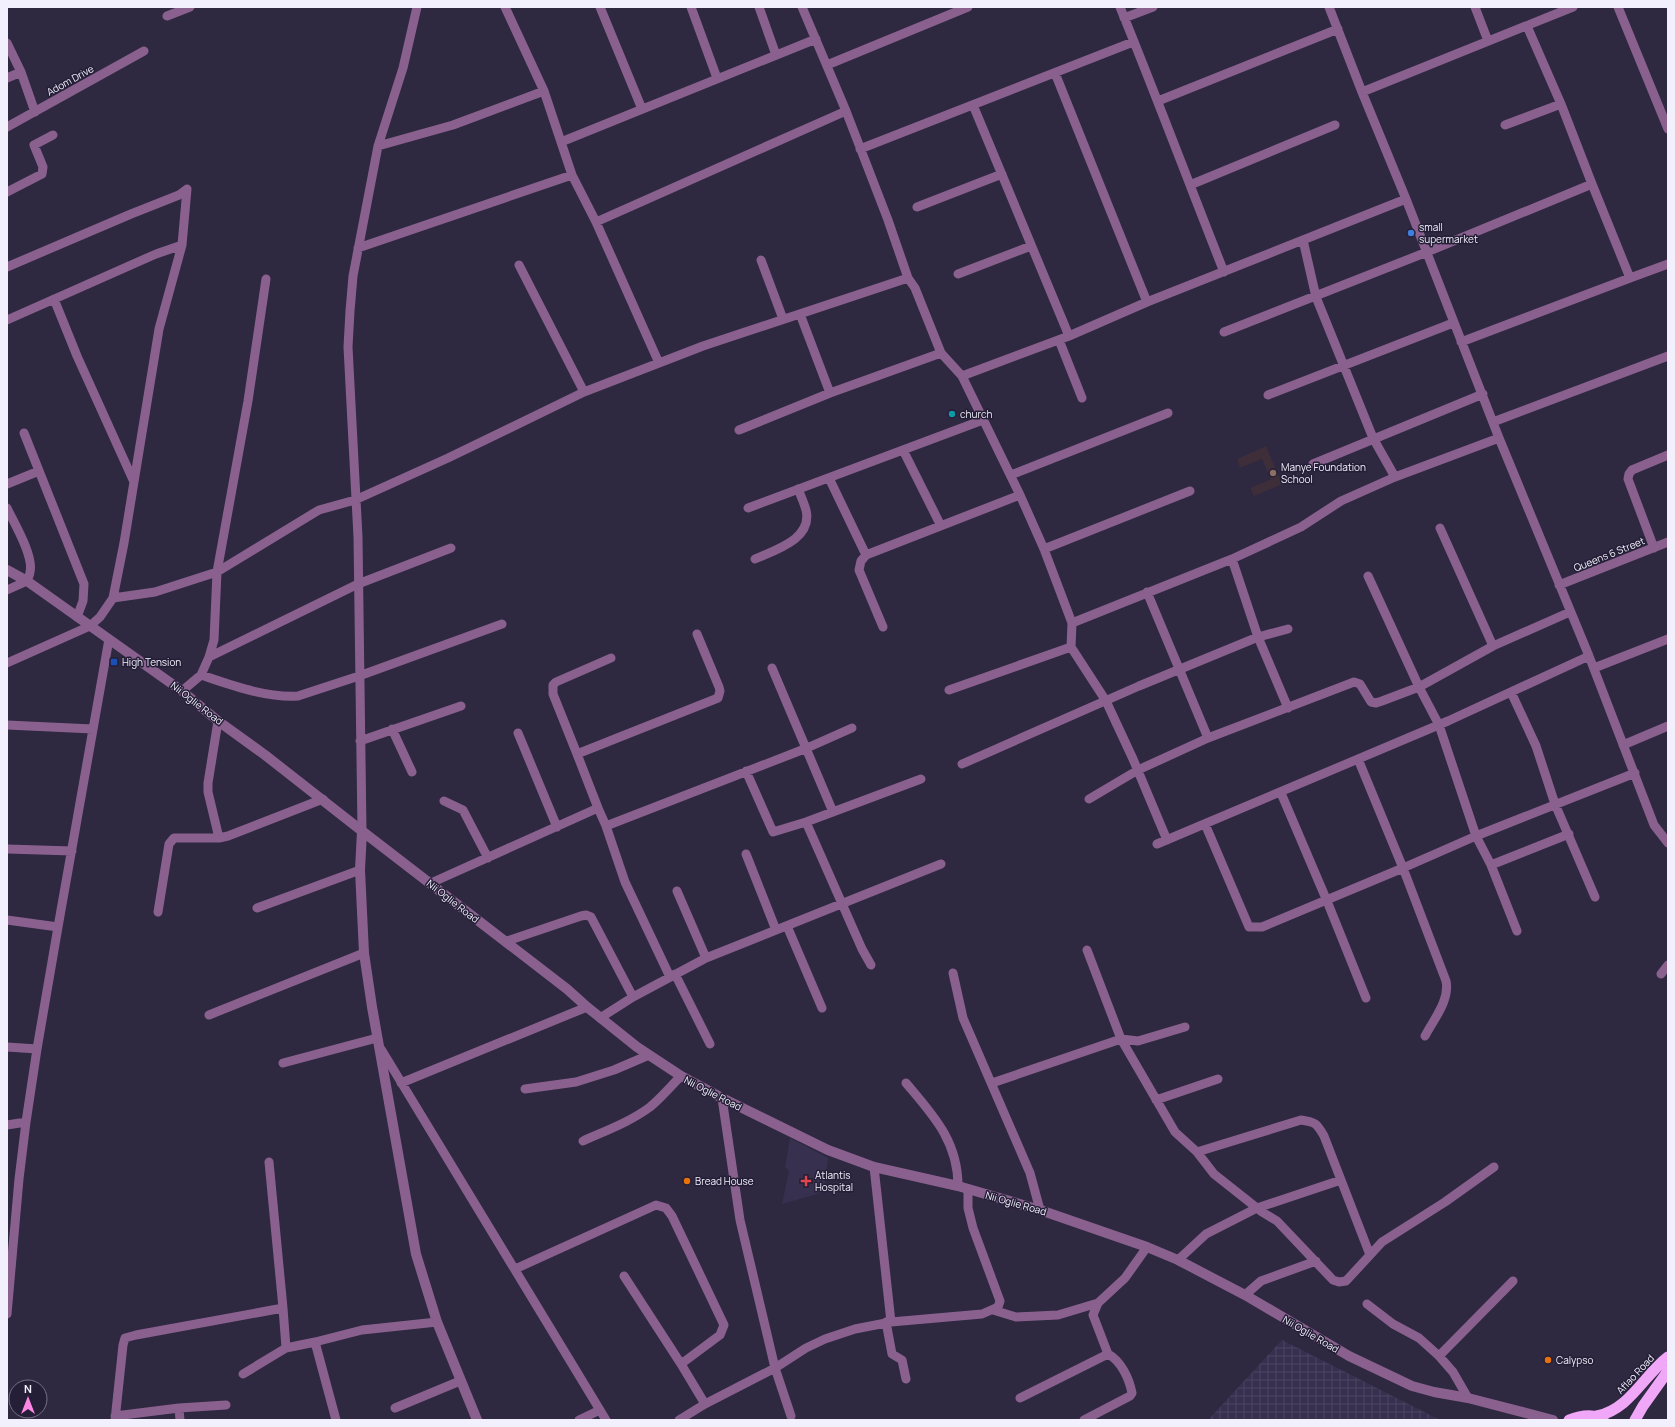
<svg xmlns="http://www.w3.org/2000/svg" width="1675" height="1427" viewBox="0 0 1675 1427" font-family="Manrope,sans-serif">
  <defs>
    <pattern id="industrial-grid" width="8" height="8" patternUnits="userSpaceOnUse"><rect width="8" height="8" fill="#38304f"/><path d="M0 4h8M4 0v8" fill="none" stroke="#4c4460"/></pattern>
  </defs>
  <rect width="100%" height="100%" fill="#2e2841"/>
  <path fill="url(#industrial-grid)" d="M 1282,1340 L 1440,1420 L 1208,1420 Z"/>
  <path fill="#3e2e39" d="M 1266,446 L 1282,484 L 1254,496 L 1250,488 L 1271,479 L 1262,459 L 1240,468 L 1237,459 Z"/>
  <path fill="#38304f" d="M 790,1138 L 828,1158 L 824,1192 L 782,1204 L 789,1171 L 785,1167 Z"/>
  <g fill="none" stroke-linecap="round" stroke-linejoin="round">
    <path stroke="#8a618e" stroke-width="9" d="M 505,7 L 544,91 L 572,175 L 596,222 L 659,363
      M 600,7 L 642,109
      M 691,7 L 717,78
      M 759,7 L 776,55
      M 802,7 L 846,111 L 888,220 L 908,278 L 915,288 L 941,353 L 962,376
      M 1120,7 C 1156,95 1189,184 1224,272
      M 1329,7 L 1362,92 L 1406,199 L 1499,438 L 1589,656 L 1654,825 L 1668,843
      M 1475,7 L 1488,41
      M 1618,7 L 1668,129
      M 167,16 L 190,7
      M 1124,18 L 1153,7
      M 1527,26 L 1561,104 L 1592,184
      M 7,43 L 21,72 L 35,112
      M 827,65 L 968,7
      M 1055,73 L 1147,302
      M 7,78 L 21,72
      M 1362,92 L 1573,7
      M 1158,101 L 1338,29
      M 973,105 L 1069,336
      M 1505,125 L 1561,104
      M 7,127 L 144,51
      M 561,142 L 816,39
      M 378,146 L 453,125 L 544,91
      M 860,149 L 1133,42
      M 1190,185 L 1335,125
      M 7,192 L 42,174 L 43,167 L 34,145 L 53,135
      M 917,207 L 1002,174
      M 596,222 L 846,111
      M 1303,240 L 1316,297 L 1373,438 L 1395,477
      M 358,248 L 572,175
      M 761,260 L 783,319
      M 519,265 L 584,392
      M 7,267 L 131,214 L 179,195 L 187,189 L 182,245 L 159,329 L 124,543 L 113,598
      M 958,274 L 1031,246
      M 1630,278 L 1668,264
      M 54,299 L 77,356 L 134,482
      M 800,314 L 830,393
      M 7,320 L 156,254 L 182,245
      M 1224,332 L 1427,252 L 1592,184 L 1630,278 L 1461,342
      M 1059,340 L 1082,398
      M 1268,395 L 1453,323
      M 1493,422 L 1668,356
      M 739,430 L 830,393 L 941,353
      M 24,433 L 84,584 L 83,601 L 77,617
      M 903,450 L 941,526
      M 1313,464 L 1483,394
      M 1011,475 L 1168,413
      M 829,478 L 866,555
      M 7,484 L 39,471
      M 7,508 C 14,523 34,556 30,572 C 30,575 28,578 27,581 L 7,590
      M 748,508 L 983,420
      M 1440,528 L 1493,646 L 1570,612
      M 1654,548 L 1628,479 L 1629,474 L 1632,470 L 1668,455
      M 1044,549 L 1190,491
      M 755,559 C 775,550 813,539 806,510 C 804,503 801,496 798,489
      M 1232,559 L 1258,637 L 1288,708
      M 1368,576 L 1419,687 L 1439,725 L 1476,836 L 1491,865 L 1517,931
      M 1559,585 L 1668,542
      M 1147,592 L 1208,738
      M 1072,623 L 1232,559 L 1301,527 L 1341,501 L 1395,477 L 1499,438
      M 883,627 L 859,570 L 861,561 L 866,555 L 1020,495
      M 209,657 L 358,584 L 451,548
      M 7,663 L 90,626 L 100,617 L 113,598 L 155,592 L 217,572 L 319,510 L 355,500 L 448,458 L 584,392 L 703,346 L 908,278
      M 772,668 L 833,812
      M 1594,668 L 1668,639
      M 201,675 C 231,685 266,698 298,696 L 359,676 L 502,624
      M 949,690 L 1071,647
      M 182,691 L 201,675 L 209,657 L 214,640 L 217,572 L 248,401 L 266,279
      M 1511,692 L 1536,746 L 1555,804 L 1595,897
      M 218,721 L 208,783 L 208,792 L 219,838
      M 7,725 L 93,729
      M 392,729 L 412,772
      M 518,733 L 557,827
      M 360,741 L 461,706
      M 1623,745 L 1668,726
      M 577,754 L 553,694 L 553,685 L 556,682 L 611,658
      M 962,764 L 1139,686 L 1258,637 L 1288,629
      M 746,771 L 773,832 L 806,822 L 921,779
      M 1281,793 L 1327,901 L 1366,998
      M 1089,799 L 1138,770 L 1208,738 L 1354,682 L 1360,684 L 1371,702 L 1376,703 L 1382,701 L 1419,687 L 1493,646
      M 444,801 L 463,810 L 488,858
      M 598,808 L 606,826 L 807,748 L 852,728
      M 806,822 L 862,949 L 871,965
      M 1205,824 L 1249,927 L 1262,927 L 1403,868 L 1358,759
      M 606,826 L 625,882 L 670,977
      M 362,831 L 358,537 L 348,347 L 350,311 L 353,276 L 378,146 L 403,68 L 417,7
      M 1167,840 L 1133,759 L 1106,701 L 1071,647 L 1072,623 L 1044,549 L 1020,495 L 962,376 L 1069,336 L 1147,302 L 1406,199
      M 1157,844 L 1448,721 L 1589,656
      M 7,849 L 72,851
      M 746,854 L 776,930
      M 1491,865 L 1569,834
      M 431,883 L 598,808 L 577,754 L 718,698 L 720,691 L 719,687 L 697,634
      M 677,891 L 706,958
      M 257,908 L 360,870
      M 158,912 L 169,844 L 174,838 L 219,838 L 228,836 L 323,799
      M 7,920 L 58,927
      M 787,926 L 822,1008
      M 507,941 L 581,916 L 586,915 L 591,917 L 633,997
      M 1087,950 L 1121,1039 L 1175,1132 L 1197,1152 L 1214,1174 L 1262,1212 L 1277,1221 L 1333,1280 L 1339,1282 L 1346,1281 L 1382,1242 L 1445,1202 L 1494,1167
      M 953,973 L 963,1018 L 1030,1173 L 1040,1210
      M 675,974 L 710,1044
      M 1661,974 L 1668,965
      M 209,1015 L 364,953
      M 600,1018 L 633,997 L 706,958 L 941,864
      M 1425,1036 C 1434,1019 1450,1000 1446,981 L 1403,868 L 1476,836 L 1635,773
      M 7,1047 L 37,1049
      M 381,1049 L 606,1420
      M 283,1063 L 377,1038
      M 401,1083 L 587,1007
      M 906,1083 C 933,1115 958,1141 958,1186
      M 992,1083 L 1121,1039 L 1138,1041 L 1185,1027
      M 525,1089 L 576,1082 L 614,1070 L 649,1055
      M 722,1098 L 740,1220 L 775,1368 L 791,1416
      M 1156,1100 L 1218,1079
      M 7,1125 L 26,1122 L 37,1049 L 58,927 L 109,639
      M 583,1141 C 605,1131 630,1122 650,1107 C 661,1098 671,1086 681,1076
      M 1197,1152 L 1301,1120 C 1316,1122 1317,1124 1324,1136 L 1370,1255
      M 269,1162 L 283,1308
      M 874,1167 L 891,1322
      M 1178,1260 L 1206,1234 L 1257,1208 L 1341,1180
      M 515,1269 L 656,1205 L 666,1208 L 672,1216 L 724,1325 L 720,1335 L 681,1364
      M 624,1276 L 681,1364 L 705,1404
      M 1245,1295 L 1261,1281 L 1316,1261
      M 1367,1304 L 1393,1324 L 1419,1338 L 1439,1356 L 1453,1372 L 1468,1398
      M 993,1310 L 1016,1317 L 1058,1315 L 1098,1303
      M 7,1314 L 19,1179 L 26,1122
      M 886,1322 L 892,1354 L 902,1360 L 906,1379
      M 1439,1356 L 1513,1281
      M 243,1374 L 286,1348 L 315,1342
      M 1020,1398 L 1108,1354
      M 179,1408 L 180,1420
      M 395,1408 L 460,1381
      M 115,1416 L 179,1408 L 226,1405
      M 115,1420 L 123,1345 L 125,1338 L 136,1335 L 283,1308 L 286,1348
      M 336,1420 L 315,1342 L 362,1330 L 437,1322
      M 579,1420 L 600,1410
      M 679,1420 L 705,1404 L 775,1368 L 806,1348 L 825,1339 L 855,1329 L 891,1322 L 982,1314 L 998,1307 L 1000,1301 L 973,1228 L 968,1208 L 968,1189
      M 1084,1420 L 1130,1396 L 1132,1393 C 1129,1378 1121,1361 1108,1354 L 1093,1315 L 1098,1303 L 1125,1278 L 1147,1247"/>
    <path stroke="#8a618e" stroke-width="10" d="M 7,570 L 27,581 L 182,691 L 218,721 L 265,755 L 362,831 L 567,989 L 587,1007 L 637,1047 L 681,1076 L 722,1098 L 828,1150 L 874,1167 L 958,1186 L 1040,1210 L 1147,1247 L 1178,1260 L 1245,1295 L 1349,1356 L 1412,1386 L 1434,1392 L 1468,1398 L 1553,1420
      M 362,831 L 360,870 L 364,953 L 372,1007 L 416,1254 L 437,1322 L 477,1420"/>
    <path stroke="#f0a7f7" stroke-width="11" d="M 1597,1416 C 1630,1409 1643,1376 1668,1357
      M 1569,1420 C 1581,1415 1591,1414 1603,1418
      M 1635,1420 L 1643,1406 L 1668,1371"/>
  </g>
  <circle fill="#3f7fe0" stroke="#241e36" stroke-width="1.5" cx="1411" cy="233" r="4"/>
  <circle fill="#0f9aa8" stroke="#241e36" stroke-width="1.5" cx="952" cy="414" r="4"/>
  <circle fill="#8d6e63" stroke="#241e36" stroke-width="1.5" cx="1273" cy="473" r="4"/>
  <rect fill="#1a4fb4" stroke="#241e36" stroke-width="1.5" x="110" y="658" width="8" height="8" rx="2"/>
  <g fill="#e8710a" stroke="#241e36" stroke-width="1.5">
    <circle cx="687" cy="1181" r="4"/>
    <circle cx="1548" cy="1360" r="4"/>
  </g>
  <path fill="#e0444e" stroke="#241e36" stroke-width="1.5" d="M804 1175h4v4h4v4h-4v4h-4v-4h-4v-4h4z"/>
  <g text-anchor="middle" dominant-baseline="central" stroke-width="3" stroke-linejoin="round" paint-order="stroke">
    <g font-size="10" fill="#f2f0fd" stroke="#241e36">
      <text transform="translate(70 80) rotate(-29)">Adom Drive</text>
      <text transform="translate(1609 554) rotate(-22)">Queens 6 Street</text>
      <text transform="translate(197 703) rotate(38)">Nii Oglie Road</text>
      <text transform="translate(453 901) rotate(38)">Nii Oglie Road</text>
      <text transform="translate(713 1093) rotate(27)">Nii Oglie Road</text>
      <text transform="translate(1016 1203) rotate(16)">Nii Oglie Road</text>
      <text transform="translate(1311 1334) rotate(30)">Nii Oglie Road</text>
      <text transform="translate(1635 1374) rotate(-47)">Aflao Road</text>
    </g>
    <g font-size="10" fill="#f2f0fd" stroke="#241e36" text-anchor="start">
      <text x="1419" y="227">small<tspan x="1419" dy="12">supermarket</tspan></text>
      <text x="960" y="414">church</text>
      <text x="1281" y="467">Manye Foundation<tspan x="1281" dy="12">School</tspan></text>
      <text x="122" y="662">High Tension</text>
      <text x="815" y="1175">Atlantis<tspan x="815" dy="12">Hospital</tspan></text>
      <text x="695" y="1181">Bread House</text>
      <text x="1556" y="1360">Calypso</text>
    </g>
  </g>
  <rect width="1675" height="1427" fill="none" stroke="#f2f0fd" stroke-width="16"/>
  <g transform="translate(28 1399)"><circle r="19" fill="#241e36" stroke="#767286"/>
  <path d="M0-3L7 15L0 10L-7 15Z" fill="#fc86e4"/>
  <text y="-6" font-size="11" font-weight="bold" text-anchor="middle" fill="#f2f0fd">N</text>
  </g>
</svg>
